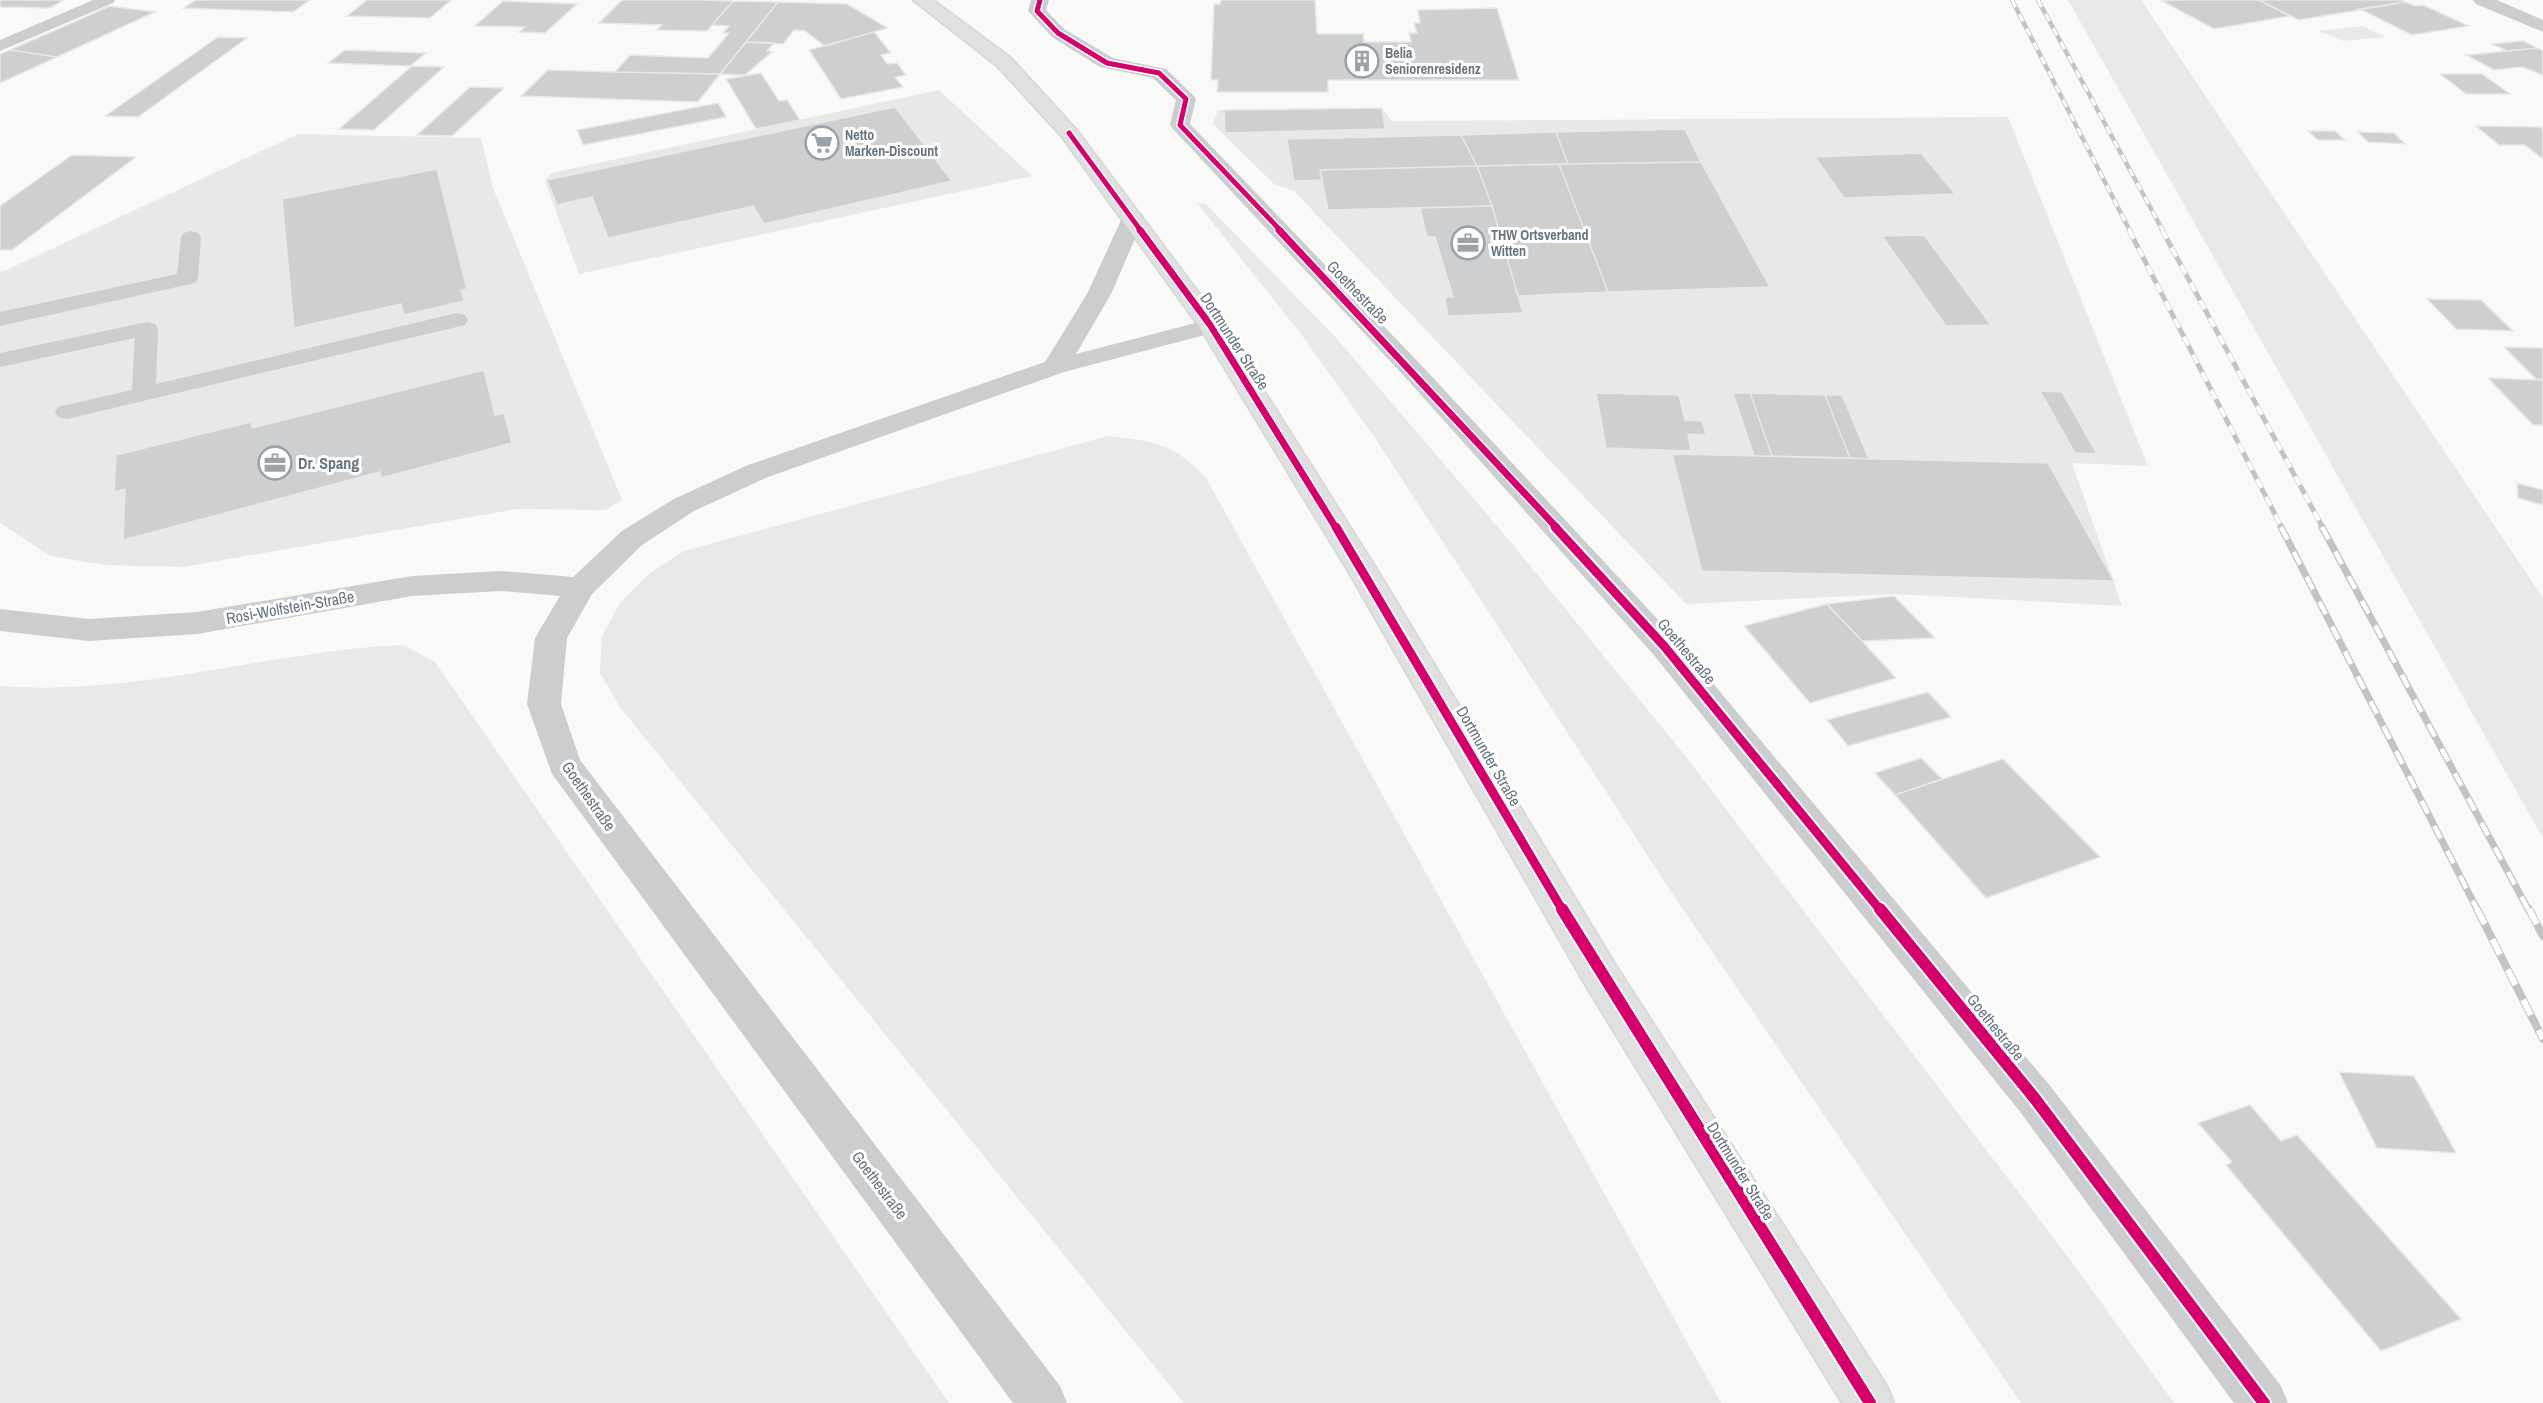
<svg xmlns="http://www.w3.org/2000/svg" width="2543" height="1403" viewBox="0 0 2543 1403" font-family="'Archivo Narrow',sans-serif">
  <rect width="100%" height="100%" fill="#f9f9f8"/>
  <path fill="#e7e9e8" d="M 939,90 L 1032,176 L 579,274 L 545,181 L 551,173 Z
    M 1382,108 L 1392,121 L 2008,117 L 2148,466 L 2072,463 L 2122,606 L 1896,594 L 1686,604 L 1294,191 L 1274,184 L 1213,124 L 1218,110 Z
    M 298,134 L 481,138 L 493,188 L 622,500 L 605,510 L 517,509 L 183,567 L 104,565 L 50,556 L 0,523 L 0,273 Z"/>
  <path fill="#e7eae6" d="M 2068,0 L 2141,0 L 2543,598 L 2543,838 Z
    M 2362,26 L 2386,37 L 2343,41 L 2319,31 Z
    M 1197,203 L 1206,204 L 1339,341 L 1514,546 L 1683,753 L 2071,1261 L 2174,1403 L 2021,1403 L 1674,896 L 1375,438 L 1301,334 Z
    M 1108,436 C 1153,441 1174,443 1206,478 L 1721,1403 L 1184,1403 L 620,707 L 600,673 L 602,636 L 620,603 L 650,573 L 684,551 Z
    M 403,645 L 435,662 L 949,1403 L 0,1403 L 0,686 C 136,697 268,651 403,645 Z"/>
  <path fill="#cecfd0" stroke="#e8e8e8" stroke-width="1.5" d="M 0,0 L 64,0 L 50,8 L 0,7 Z
    M 196,0 L 310,0 L 293,12 L 183,8 Z
    M 367,0 L 451,0 L 430,18 L 347,16 Z
    M 622,0 L 703,0 L 733,1 L 707,31 L 657,30 L 662,25 L 599,23 Z
    M 1221,0 L 1315,0 L 1317,34 L 1363,34 L 1364,42 L 1411,42 L 1409,33 L 1417,33 L 1414,23 L 1420,23 L 1418,10 L 1497,8 L 1519,80 L 1328,80 L 1328,92 L 1217,92 L 1218,80 L 1211,80 L 1214,4 L 1220,4 Z
    M 2173,0 L 2259,0 L 2290,16 L 2214,29 L 2162,1 Z
    M 2259,0 L 2401,0 L 2406,2 L 2299,20 Z
    M 503,1 L 577,4 L 545,33 L 519,32 L 525,27 L 475,26 Z
    M 733,1 L 778,2 L 720,74 L 615,72 L 630,55 L 708,58 L 729,33 L 723,33 L 729,26 L 712,25 Z
    M 778,2 L 847,4 L 888,28 L 825,46 L 805,31 L 794,30 L 783,44 L 746,42 Z
    M 2406,2 L 2415,6 L 2423,5 L 2469,26 L 2412,35 L 2360,9 Z
    M 110,6 L 155,12 L 57,57 L 10,50 Z
    M 874,32 L 891,53 L 881,55 L 887,64 L 897,63 L 906,75 L 895,77 L 903,87 L 841,99 L 809,50 Z
    M 218,37 L 247,38 L 138,117 L 105,116 Z
    M 2523,41 L 2537,48 L 2507,51 L 2492,44 Z
    M 746,42 L 774,43 L 767,51 L 772,52 L 745,75 L 720,74 Z
    M 2537,48 L 2543,51 L 2543,75 L 2522,67 L 2494,70 L 2466,55 Z
    M 10,50 L 57,57 L 0,83 L 0,54 Z
    M 345,50 L 426,53 L 410,66 L 328,63 Z
    M 412,66 L 444,67 L 374,130 L 339,129 Z
    M 548,70 L 615,72 L 720,74 L 698,102 L 521,96 Z
    M 761,73 L 779,101 L 787,100 L 800,120 L 756,129 L 726,79 Z
    M 2440,74 L 2482,74 L 2510,94 L 2466,94 Z
    M 470,87 L 504,88 L 452,136 L 417,135 Z
    M 718,103 L 726,117 L 583,145 L 577,130 Z
    M 895,107 L 952,181 L 764,224 L 753,206 L 608,238 L 592,197 L 557,205 L 547,180 Z
    M 1382,108 L 1385,129 L 1225,133 L 1224,110 Z
    M 2476,126 L 2540,127 L 2543,129 L 2543,159 L 2525,145 L 2499,145 Z
    M 1685,129 L 1701,162 L 1568,164 L 1556,132 Z
    M 2308,131 L 2335,131 L 2345,140 L 2318,140 Z
    M 1556,132 L 1568,164 L 1477,166 L 1461,135 Z
    M 2358,132 L 2394,133 L 2405,144 L 2368,142 Z
    M 1461,135 L 1477,166 L 1320,170 L 1322,180 L 1294,181 L 1287,139 Z
    M 1921,153 L 1955,194 L 1844,198 L 1815,157 Z
    M 72,155 L 136,157 L 12,250 L 0,250 L 0,206 Z
    M 1701,162 L 1770,287 L 1608,292 L 1559,164 Z
    M 1559,164 L 1608,292 L 1518,296 L 1492,206 L 1477,166 Z
    M 1477,166 L 1492,206 L 1328,210 L 1320,170 Z
    M 437,169 L 467,289 L 461,291 L 464,301 L 404,315 L 401,304 L 294,328 L 282,199 Z
    M 1492,206 L 1523,313 L 1448,316 L 1445,297 L 1453,297 L 1435,237 L 1427,237 L 1420,208 Z
    M 1924,235 L 1991,325 L 1946,326 L 1882,236 Z
    M 2427,299 L 2481,300 L 2513,331 L 2456,329 Z
    M 2504,347 L 2543,348 L 2543,380 L 2536,379 Z
    M 484,370 L 495,415 L 504,413 L 512,443 L 381,478 L 380,472 L 123,540 L 125,489 L 114,492 L 116,455 L 251,422 L 252,428 Z
    M 2488,378 L 2543,380 L 2543,425 L 2533,425 Z
    M 2040,391 L 2062,392 L 2097,454 L 2075,453 Z
    M 1596,393 L 1679,395 L 1685,420 L 1702,421 L 1706,435 L 1688,434 L 1691,451 L 1606,448 Z
    M 1733,393 L 1750,393 L 1772,456 L 1754,456 Z
    M 1750,393 L 1825,395 L 1850,458 L 1772,456 Z
    M 1825,395 L 1842,395 L 1869,459 L 1850,458 Z
    M 1672,454 L 2048,463 L 2114,581 L 1702,571 Z
    M 2517,483 L 2543,490 L 2543,505 L 2518,498 Z
    M 1894,596 L 1935,638 L 1862,641 L 1827,604 Z
    M 1827,604 L 1862,641 L 1896,678 L 1810,703 L 1744,626 Z
    M 1928,692 L 1951,717 L 1848,746 L 1827,720 Z
    M 1921,758 L 1942,779 L 1895,795 L 1875,773 Z
    M 2003,759 L 2100,857 L 1986,898 L 1895,795 Z
    M 2339,1072 L 2414,1076 L 2456,1153 L 2377,1148 Z
    M 2250,1105 L 2281,1141 L 2297,1135 L 2461,1319 L 2381,1351 L 2226,1165 L 2232,1162 L 2198,1123 Z"/>
  <g fill="none" stroke-linecap="round" stroke-linejoin="round">
    <defs>
      <path id="secondary" d="M 913,0 L 933,0 L 1011,58 L 1076,129 L 1220,321 L 1378,571 L 1615,964 L 1887,1386 L 1894,1403 L 1842,1403 L 1587,988 L 1348,571 L 1200,328 L 1062,137 L 997,66 Z"/>
    </defs>
    <use href="#secondary" stroke="#d5d6d6" stroke-width="3"/>
    <path fill="#cccdce" fill-rule="evenodd" d="M 93,0 L 115,0 L 113,3 L 0,51 L 0,40 Z
      M 191,231 L 198,233 L 201,237 L 198,278 L 195,283 L 0,326 L 0,312 L 177,274 L 181,237 L 184,233 Z
      M 457,313 L 465,315 L 468,320 L 465,325 L 67,419 L 58,417 L 55,412 L 58,407 L 132,390 L 135,338 L 0,367 L 0,353 L 147,322 L 155,324 L 158,329 L 156,384 Z"/>
    <path fill="#cccdce" fill-rule="evenodd" d="M 1031,0 L 1049,0 L 1046,10 L 1064,29 L 1113,58 L 1166,69 L 1193,95 L 1196,99 L 1190,124 L 1422,366 L 1675,638 L 2051,1087 L 2281,1386 L 2288,1403 L 2234,1403 L 2021,1113 L 1653,654 L 1404,376 L 1173,129 L 1170,125 L 1176,100 L 1153,78 L 1100,67 L 1052,37 L 1028,11 Z
      M 1133,211 L 1141,213 L 1144,218 L 1111,294 L 1076,354 L 1211,319 L 1220,321 L 1223,326 L 1220,331 L 1064,372 L 768,477 L 694,511 L 642,545 L 592,594 L 567,638 L 561,704 L 580,760 L 1060,1386 L 1067,1403 L 1013,1403 L 552,774 L 527,704 L 535,638 L 560,596 L 501,591 L 412,596 L 197,634 L 89,641 L 0,631 L 0,609 L 89,619 L 197,612 L 412,576 L 501,571 L 573,577 L 622,531 L 674,499 L 748,465 L 1045,362 L 1087,294 L 1122,218 L 1125,213 Z"/>
    <path fill="#cccdce" fill-rule="evenodd" d="M 2473,0 L 2497,0 L 2543,20 L 2543,32 L 2476,4 Z"/>
    <use href="#secondary" fill="#e0e0e1" fill-rule="evenodd"/>
    <defs>
      <path id="rail-far3" d="M 2012,0 L 2130,231
        M 2038,0 L 2163,231"/>
      <path id="rail-far2" d="M 2129,230 L 2282,528
        M 2162,230 L 2323,528"/>
      <path id="rail-far1" d="M 2281,527 L 2478,911
        M 2322,527 L 2529,911"/>
      <path id="rail" d="M 2477,909 L 2543,1039
        M 2529,909 L 2543,936"/>
    </defs>
    <use href="#rail-far3" stroke="#c2c3c5" stroke-width="4.5"/>
    <use href="#rail-far2" stroke="#c2c3c5" stroke-width="5"/>
    <use href="#rail-far1" stroke="#c2c3c5" stroke-width="7"/>
    <use href="#rail" stroke="#c2c3c5" stroke-width="8"/>
    <use href="#rail-far3" stroke="#fff" stroke-width="3" stroke-dasharray="8" stroke-linecap="butt"/>
    <use href="#rail-far2" stroke="#fff" stroke-width="4" stroke-dasharray="10" stroke-linecap="butt"/>
    <use href="#rail-far1" stroke="#fff" stroke-width="4.5" stroke-dasharray="14" stroke-linecap="butt"/>
    <use href="#rail" stroke="#fff" stroke-width="6" stroke-dasharray="17" stroke-linecap="butt"/>
    <defs>
      <path id="cycleway-far3" d="M 1040,0 L 1037,11 L 1058,33 L 1107,63 L 1159,73 L 1186,99 L 1180,125 L 1281,231
        M 1069,133 L 1141,231"/>
      <path id="cycleway-far2" d="M 1140,230 L 1211,326 L 1336,528
        M 1279,230 L 1557,528"/>
      <path id="cycleway-far1" d="M 1336,527 L 1563,911
        M 1555,527 L 1664,646 L 1881,911"/>
      <path id="cycleway" d="M 1562,909 L 1870,1403
        M 1880,909 L 2036,1100 L 2264,1403"/>
    </defs>
    <use href="#cycleway-far3" stroke="#fff" stroke-width="8"/>
    <use href="#cycleway-far2" stroke="#fff" stroke-width="10"/>
    <use href="#cycleway-far1" stroke="#fff" stroke-width="13"/>
    <use href="#cycleway" stroke="#fff" stroke-width="16"/>
    <use href="#cycleway-far3" stroke="#d6006c" stroke-width="5"/>
    <use href="#cycleway-far2" stroke="#d6006c" stroke-width="7"/>
    <use href="#cycleway-far1" stroke="#d6006c" stroke-width="9"/>
    <use href="#cycleway" stroke="#d6006c" stroke-width="12"/>
  </g>
  <defs>
    <symbol id="building-ring" viewBox="-11 -11 22 22"><circle r="9.5" fill="#fff" stroke="#99a3aa" stroke-width="1.5"/><path d="M-4-6H4V6H1V3H-1V6H-4ZM-2.5-4.3h1.7v1.8h-1.7ZM.8-4.3h1.7v1.8H.8ZM-2.5-1h1.7V.8h-1.7ZM.8-1h1.7V.8H.8Z" fill="#99a3aa"/></symbol>
    <symbol id="supermarket-ring" viewBox="-11 -11 22 22"><circle r="9.5" fill="#fff" stroke="#99a3aa" stroke-width="1.5"/><path d="M-6-5.5h2.5l.6 2H6L4.5 2H-2.5L-4.4-4H-6ZM-1.5 3.2a1.3 1.3 0 1 0 .1 0ZM3 3.2a1.3 1.3 0 1 0 .1 0Z" fill="#99a3aa"/></symbol>
    <symbol id="office-ring" viewBox="-11 -11 22 22"><circle r="9.5" fill="#fff" stroke="#99a3aa" stroke-width="1.5"/><path d="M-6-3h4V-5.5h4V-3h4V5H-6ZM-1-4.5V-3h2v-1.5ZM-6 0V1H6V0Z" fill="#99a3aa"/></symbol>
  </defs>
  <g fill-rule="evenodd">
    <use href="#building-ring" x="1343" y="42" width="38" height="38"/>
    <use href="#supermarket-ring" x="803" y="124" width="38" height="38"/>
    <use href="#office-ring" x="1449" y="224" width="38" height="38"/>
    <use href="#office-ring" x="256" y="444" width="38" height="38"/>
  </g>
  <g text-anchor="middle" dominant-baseline="central" stroke-width="6" stroke-linejoin="round" paint-order="stroke">
    <g font-size="14" font-weight="bold" fill="#667480" stroke="#fff" text-anchor="start">
      <text x="1385" y="53">Belia<tspan x="1385" dy="16">Seniorenresidenz</tspan></text>
      <text x="845" y="135">Netto<tspan x="845" dy="16">Marken-Discount</tspan></text>
      <text x="1491" y="235">THW Ortsverband<tspan x="1491" dy="16">Witten</tspan></text>
    </g>
    <g font-size="16" fill="#667480" stroke="#fff">
      <text transform="translate(1358 292) rotate(46)">Goethestraße</text>
      <text transform="translate(1235 341) rotate(57)">Dortmunder Straße</text>
      <text transform="translate(290 607) rotate(-10)">Rosi-Wolfstein-Straße</text>
      <text transform="translate(1687 651) rotate(50)">Goethestraße</text>
      <text transform="translate(1489 756) rotate(60)">Dortmunder Straße</text>
      <text transform="translate(589 796) rotate(55)">Goethestraße</text>
      <text transform="translate(1996 1027) rotate(51)">Goethestraße</text>
      <text transform="translate(1741 1171) rotate(58)">Dortmunder Straße</text>
      <text transform="translate(880 1185) rotate(53)">Goethestraße</text>
    </g>
    <g font-size="16" font-weight="bold" fill="#667480" stroke="#fff" text-anchor="start">
      <text x="298" y="463">Dr. Spang</text>
    </g>
  </g>
</svg>
